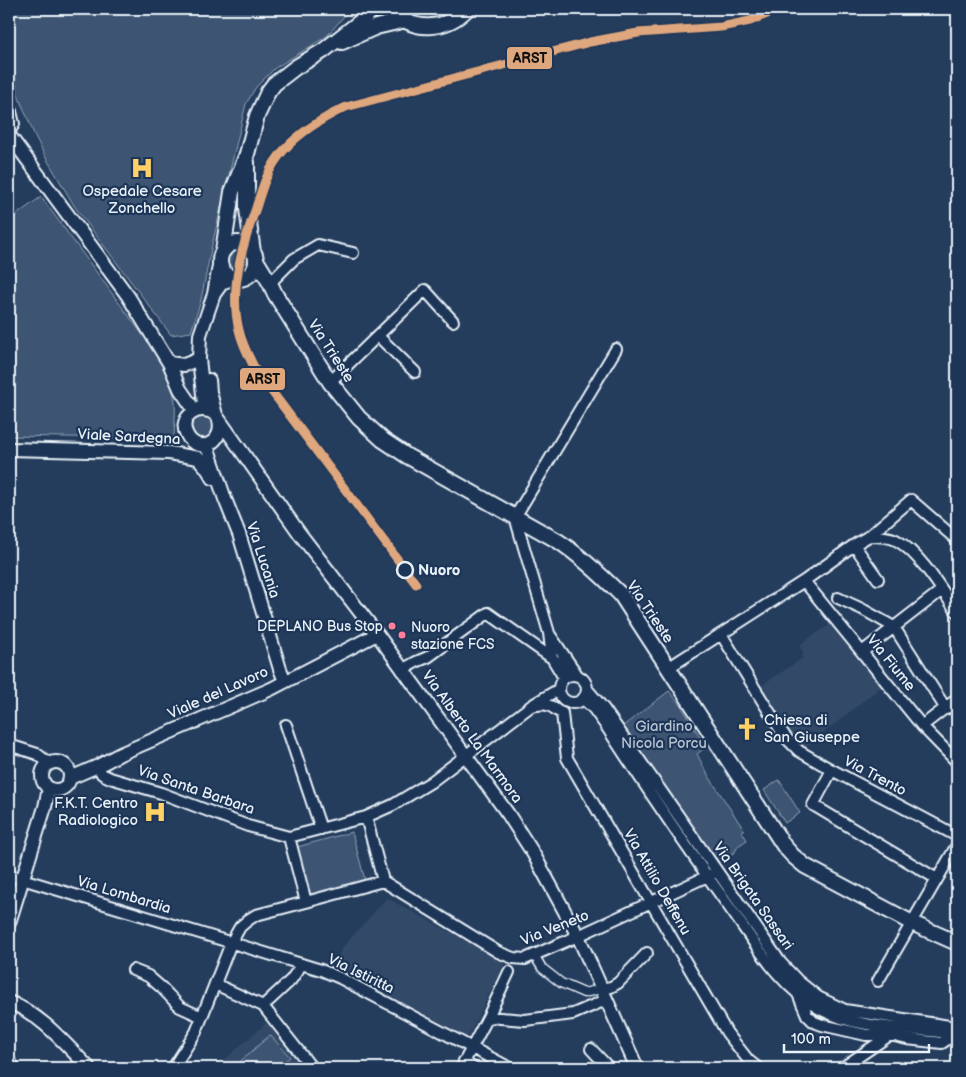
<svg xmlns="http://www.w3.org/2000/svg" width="966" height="1077" viewBox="0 0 966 1077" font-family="'Balsamiq Sans',sans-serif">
  <rect width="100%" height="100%" fill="#253d5d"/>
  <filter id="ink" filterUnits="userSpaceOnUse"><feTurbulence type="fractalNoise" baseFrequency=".02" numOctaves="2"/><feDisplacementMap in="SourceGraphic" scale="10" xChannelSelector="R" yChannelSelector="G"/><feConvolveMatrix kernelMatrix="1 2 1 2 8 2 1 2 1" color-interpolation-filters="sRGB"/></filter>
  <g filter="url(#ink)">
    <path fill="#334a68" d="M 831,624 L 882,686 L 806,747 L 799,743 L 761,686 L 803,658 L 802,655 L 804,653 L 799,645 Z
      M 387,898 L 505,962 L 468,1037 L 333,967 L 342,948 Z
      M 267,1022 L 302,1068 L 215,1068 Z"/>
    <path fill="#3e5472" stroke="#93a2b5" d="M 9,9 L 350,9 L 327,36 L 275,68 L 256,87 L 246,104 L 211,249 L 201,300 L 191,332 L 171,335 L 75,207 L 45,156 L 34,134 L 18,95 L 10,53 Z
      M 41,197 L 159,357 C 166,371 174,386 175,403 C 176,415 174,427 174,439 L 9,436 L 9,220 Z
      M226 260a12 12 0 1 1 24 0a12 12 0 1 1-24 0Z
      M191 427a11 11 0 1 1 22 0a11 11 0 1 1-22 0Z
      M 669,691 L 680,704 L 706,747 L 697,754 L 708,775 L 744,830 L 742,832 L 747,840 L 738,846 L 735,852 L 716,863 L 623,726 Z
      M 779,780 L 800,813 L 785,823 L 764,790 Z
      M 352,832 L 365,880 L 310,895 L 297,847 Z
      M 270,1035 L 290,1057 L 277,1068 L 233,1068 Z"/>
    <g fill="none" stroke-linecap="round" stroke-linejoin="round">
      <defs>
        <path id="pedestrian" d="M 534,955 L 542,968 L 561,983 L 584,993 L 601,989"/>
        <path id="minor" d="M 9,103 L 14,124 L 9,132
          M 270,283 L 294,259 L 318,245 L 353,253
          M 378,336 L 415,372
          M 330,382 L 425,290 L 453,321
          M 869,536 C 878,536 888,536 896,540 C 919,552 942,590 957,612
          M 854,545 L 878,579
          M 804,581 L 922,726 L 957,762
          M 838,598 L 862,609 L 894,627 L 946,709
          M 721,634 L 780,729 L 787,739 L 799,751 L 832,770 L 957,836
          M 550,635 L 576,673
          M 862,652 L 942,590
          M 668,668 L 804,581 L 854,545 L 869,536 L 911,500 L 957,540
          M 402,670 L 416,662 L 428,657 L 488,613 L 552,658 L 573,674
          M559 689a14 14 0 1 1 28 0a14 14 0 1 1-28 0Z
          M 564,678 L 552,658 L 549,633 L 515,517 L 616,349
          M 587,689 L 604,709 L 781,963 L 798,981 L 818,997 L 845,1010 L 956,1027
          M 583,699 L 593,708 L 606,726 C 647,789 689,851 732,911 C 757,946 781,988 820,1009 C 862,1031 912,1027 957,1034
          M 534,704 L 559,689
          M 562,713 L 567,758 L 727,1033 L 749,1061 L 758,1068
          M 286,725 L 321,829
          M 922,726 L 957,699
          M 9,745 L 37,754 L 49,763
          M 98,766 L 102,774 L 110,778 L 161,793 L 248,826 L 289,837
          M 832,770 L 813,805 L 937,879
          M 366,817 L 383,881 L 306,902 L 289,837 Z
          M 366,817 L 393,805 L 431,782 L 531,706 C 538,705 544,703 550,706 C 555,708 557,712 562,713
          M 9,875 L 321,970 L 340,978 L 510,1068
          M 383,881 L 498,952 L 513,958 L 525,959 L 578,936 L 712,874
          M 133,970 L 148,976 L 162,988 L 180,1007 L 202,1017
          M 878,981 L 957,845
          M 215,984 L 263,1006 L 312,1068
          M 601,989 L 611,987 L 618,983 L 647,953
          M 798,994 L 807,1015 L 814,1022 L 822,1025 L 866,1035 L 890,1035 L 907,1039 L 942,1043 L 956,1033
          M 263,1006 L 291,980 L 302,964
          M 488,1017 L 525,1020 L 573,1014 L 606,1000
          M 591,1049 L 609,1068
          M 9,1061 L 15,1068
          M 464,1061 L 473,1068
          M 173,1068 L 196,1032 L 231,943 L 240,927 L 248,920 L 256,915 L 306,902
          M 461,1068 L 488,1017 L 509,972
          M 842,1068 L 890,1035"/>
        <path id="tertiary" d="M 9,135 L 128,296 L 169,363 L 180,389 L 195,411
          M 214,294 L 222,283 L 233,278
          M 169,363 L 184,365 L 199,359
          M 209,380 L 210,392 L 216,415
          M 199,410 L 204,403 L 199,359 L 200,335 L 214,294 L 220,260
          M 219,420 C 225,444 197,455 187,435 C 177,417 200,402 216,415 L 300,534 L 377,634 L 508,814 L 533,853 L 578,936 L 637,1068
          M 203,445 L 208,449 L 225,499 L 239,534 L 280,669 L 285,681
          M 9,449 L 169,453 L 198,458 L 206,467 L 213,478
          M42 776a14 14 0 1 1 28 0a14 14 0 1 1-28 0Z
          M 70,778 L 98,766 L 120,754 L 271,689 L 377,634
          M 9,923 L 45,807 L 49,788
          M 9,1002 C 42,1015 65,1044 89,1068"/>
        <path id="secondary" d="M 393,9 C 412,34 446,30 467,9
          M 342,42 L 376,27 L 406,20
          M 247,162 L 247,209 L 253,252
          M220 261a18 18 0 1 1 36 0a18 18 0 1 1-36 0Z
          M 223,251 L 232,192 L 247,154 L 257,116 L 268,92 L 274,84 L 296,67 L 323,51 L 361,21 L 373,9
          M 256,260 L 270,283 L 275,294 L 330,382 L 359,418 L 383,440 L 407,456 L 558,541 C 581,556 601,575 621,595 L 784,846 L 793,856 L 805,866 L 912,923 L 957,943"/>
      </defs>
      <use href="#pedestrian" stroke="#e8f1f8" stroke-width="11"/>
      <use href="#minor" stroke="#e8f1f8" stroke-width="14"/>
      <use href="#tertiary" stroke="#e8f1f8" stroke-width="16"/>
      <use href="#secondary" stroke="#e8f1f8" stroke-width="18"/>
      <use href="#pedestrian" stroke="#1d3557" stroke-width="8"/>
      <use href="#minor" stroke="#1d3557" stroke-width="10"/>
      <use href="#tertiary" stroke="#1d3557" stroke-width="12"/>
      <use href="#secondary" stroke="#1d3557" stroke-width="14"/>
      <defs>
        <path id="rail-1" d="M 416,584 L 255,369 C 249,357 242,344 239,330 C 229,289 242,246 256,208 C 263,185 268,168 284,150 C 301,131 323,118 346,107 L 590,42 L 638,33 L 721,27 L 750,21 L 779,9"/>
      </defs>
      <use href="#rail-1" stroke="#1d3557" stroke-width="12"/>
      <use href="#rail-1" stroke="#dfa77e" stroke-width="9"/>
    </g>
  </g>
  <defs>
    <symbol id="hospital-bare" viewBox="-9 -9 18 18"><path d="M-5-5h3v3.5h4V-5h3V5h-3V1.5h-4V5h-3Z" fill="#ffd166" stroke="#1d3557" stroke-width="2.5" paint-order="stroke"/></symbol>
    <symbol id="church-bare" viewBox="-9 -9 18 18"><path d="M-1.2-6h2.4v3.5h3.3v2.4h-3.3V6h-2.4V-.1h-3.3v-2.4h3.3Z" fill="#ffd166" stroke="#1d3557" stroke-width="2.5" paint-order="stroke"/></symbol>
  </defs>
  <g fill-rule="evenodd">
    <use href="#hospital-bare" x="126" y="152" width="32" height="32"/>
    <use href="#church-bare" x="731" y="713" width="32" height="32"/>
    <use href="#hospital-bare" x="139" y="796" width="32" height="32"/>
  </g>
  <circle fill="#1d3557" stroke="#e8f1f8" stroke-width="2.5" cx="405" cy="570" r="8"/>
  <g fill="#ff8098" stroke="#1d3557" stroke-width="2">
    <circle cx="392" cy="626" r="4.5"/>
    <circle cx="402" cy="635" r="4.5"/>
  </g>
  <g text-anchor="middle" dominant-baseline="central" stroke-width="4.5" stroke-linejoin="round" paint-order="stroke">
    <g font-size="14" fill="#e8f1f8" stroke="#1d3557" text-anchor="end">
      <text x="383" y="626">DEPLANO Bus Stop</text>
      <text x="411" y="627" text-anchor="start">Nuoro<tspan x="411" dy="17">stazione FCS</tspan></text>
    </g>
    <g font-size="15" fill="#e8f1f8" stroke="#1d3557">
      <text x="142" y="191">Ospedale Cesare<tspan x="142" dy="17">Zonchello</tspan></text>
      <text x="764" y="720" text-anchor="start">Chiesa di<tspan x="764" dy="17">San Giuseppe</tspan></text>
      <text x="138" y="803" text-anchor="end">F.K.T. Centro<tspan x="138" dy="17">Radiologico</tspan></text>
    </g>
    <g font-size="15" fill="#e8f1f8" stroke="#1d3557">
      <text transform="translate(331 351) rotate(57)">Via Trieste</text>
      <text transform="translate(129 437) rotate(3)">Viale Sardegna</text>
      <text transform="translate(263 560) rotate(72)">Via Lucania</text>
      <text transform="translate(650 612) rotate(56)">Via Trieste</text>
      <text transform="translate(891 663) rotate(51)">Via Fiume</text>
      <text transform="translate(218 693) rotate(-24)">Viale del Lavoro</text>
      <text transform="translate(472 737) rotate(54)">Via Alberto La Marmora</text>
      <text transform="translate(875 776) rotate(28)">Via Trento</text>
      <text transform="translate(196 790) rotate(19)">Via Santa Barbara</text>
      <text transform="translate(657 882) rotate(60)">Via Attilio Deffenu</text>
      <text transform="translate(124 895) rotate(17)">Via Lombardia</text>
      <text transform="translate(753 896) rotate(55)">Via Brigata Sassari</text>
      <text transform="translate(555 928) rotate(-22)">Via Veneto</text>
      <text transform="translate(361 974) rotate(26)">Via Istiritta</text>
    </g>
    <g font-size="15" font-weight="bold" fill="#e8f1f8" stroke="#1d3557" text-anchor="start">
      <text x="418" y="570">Nuoro</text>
    </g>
    <g font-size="15" fill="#b5c2d0" stroke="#1d3557">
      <text x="664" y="726">Giardino<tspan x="664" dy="17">Nicola Porcu</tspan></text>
    </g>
  </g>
  <g stroke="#1d3557" stroke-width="2">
    <rect x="506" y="46" width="47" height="24" rx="5" fill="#dfa77e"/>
    <rect x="239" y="367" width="47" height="24" rx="5" fill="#dfa77e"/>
  </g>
  <g font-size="14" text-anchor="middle" font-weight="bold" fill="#111">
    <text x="530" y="63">ARST</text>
    <text x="263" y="384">ARST</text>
  </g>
  <rect width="966" height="1077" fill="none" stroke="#1d3557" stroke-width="30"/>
  <rect x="15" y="15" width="936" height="1047" fill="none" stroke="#e8f1f8" stroke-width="2" filter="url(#ink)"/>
  <path d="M784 1044v8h145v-8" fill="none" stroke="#e8f1f8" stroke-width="2.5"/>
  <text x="791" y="1044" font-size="15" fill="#e8f1f8" stroke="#1d3557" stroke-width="4" paint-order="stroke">100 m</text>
</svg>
